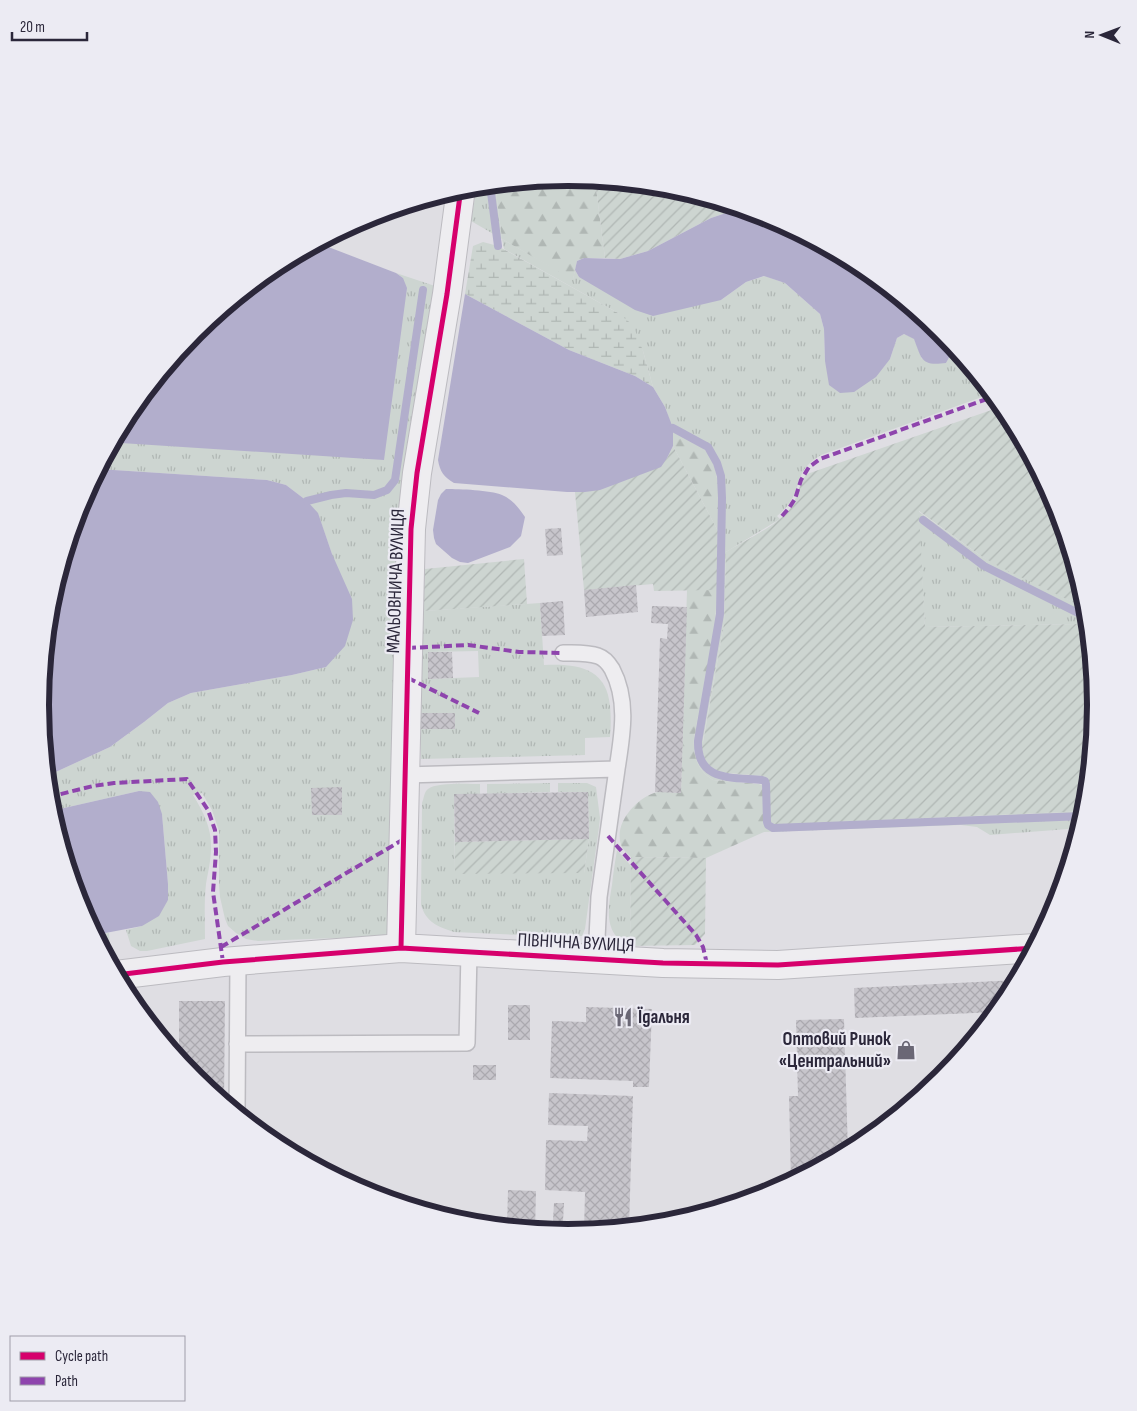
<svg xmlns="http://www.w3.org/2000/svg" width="1137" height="1411" viewBox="0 0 1137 1411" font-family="'Sofia Sans Condensed',sans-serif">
  <defs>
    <pattern id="grass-tufts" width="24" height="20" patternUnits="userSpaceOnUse" patternTransform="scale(1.25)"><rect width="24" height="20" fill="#cdd5d1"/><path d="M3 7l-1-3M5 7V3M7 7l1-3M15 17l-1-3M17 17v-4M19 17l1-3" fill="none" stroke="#b0b7b4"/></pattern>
    <pattern id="forest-firs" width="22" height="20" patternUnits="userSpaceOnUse" patternTransform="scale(1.25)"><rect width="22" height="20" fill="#cdd5d1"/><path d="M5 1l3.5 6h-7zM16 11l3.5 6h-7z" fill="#b0b7b4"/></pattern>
    <pattern id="wetland-marsh" width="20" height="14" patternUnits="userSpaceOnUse" patternTransform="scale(1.25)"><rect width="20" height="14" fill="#cdd5d1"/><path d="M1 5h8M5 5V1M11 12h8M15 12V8" fill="none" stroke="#b0b7b4"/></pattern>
    <pattern id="garden-furrows" width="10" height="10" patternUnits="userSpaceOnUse" patternTransform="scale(1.25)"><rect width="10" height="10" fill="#cdd5d1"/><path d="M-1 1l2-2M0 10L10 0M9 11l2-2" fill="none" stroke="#b0b7b4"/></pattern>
    <pattern id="building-cross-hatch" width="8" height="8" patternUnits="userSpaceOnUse" patternTransform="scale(1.25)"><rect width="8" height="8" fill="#c7c5cb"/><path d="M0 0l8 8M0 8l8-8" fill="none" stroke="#aba9af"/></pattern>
  </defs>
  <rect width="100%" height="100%" fill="#dfdee3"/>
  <path fill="url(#grass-tufts)" fill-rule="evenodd" d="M 495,184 L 502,239 L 573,279 L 575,270 L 579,277 L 721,300 L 746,282 L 765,276 L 785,283 L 820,314 L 824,329 L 825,361 L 890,359 L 897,338 L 904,334 L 914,338 L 922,359 L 946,363 L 955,347 L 993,393 L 821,455 C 796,470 803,479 791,501 C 787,507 782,512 777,516 L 780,519 L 726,552 L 724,624 L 703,740 C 703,757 704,769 722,773 L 764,776 L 768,779 L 774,825 L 1086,811 L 1081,828 L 990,835 L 977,827 L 961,825 L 764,832 L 764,786 L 759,783 L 713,780 C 697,770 693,756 694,738 L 716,614 L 718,531 L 717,476 L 714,465 L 706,450 L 698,444 L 673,430 L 665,407 L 653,387 L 643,351 L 618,313 L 504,249 L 502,239 L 471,221 L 477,186 Z
    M 396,273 L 435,286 L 389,936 L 258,941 L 246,939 L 236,933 L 228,926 L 225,919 L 220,897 L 219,885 L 219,831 L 212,810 L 202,793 L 193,795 C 207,818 214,834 210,861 C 209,869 207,877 206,884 C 204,902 205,921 205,939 L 147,951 L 140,951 L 131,946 L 126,930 L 142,926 L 168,900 L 168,884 L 162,814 L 139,791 L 51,811 L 47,776 L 110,747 L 144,722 L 168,703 L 191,693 L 292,675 L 326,667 L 332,554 L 318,514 L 307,501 L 286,485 L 267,480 L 98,469 L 113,441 L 121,443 L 403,278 Z
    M 918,511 L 981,556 L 1087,609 L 1089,628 L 1080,624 L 925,627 Z
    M 540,603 L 544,665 C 577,663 607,668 610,706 C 611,716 611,727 610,737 L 585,738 L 585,755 L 421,759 L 421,729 L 455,729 L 454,713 L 421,713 L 421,653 L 423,611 ZM 478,651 L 479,677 L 428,679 L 428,652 Z
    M 550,783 L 550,792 L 487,794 L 487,784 Z
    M 558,783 L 587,783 L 596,787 L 600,818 L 599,827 L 585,929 L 582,936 L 564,937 L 454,932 C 438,927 426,922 421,905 L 422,803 C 424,798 424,792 428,789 C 436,782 469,784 480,784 L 480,794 L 454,794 L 455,873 L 584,873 L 589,839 L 588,792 L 558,792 Z
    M 617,850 L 631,866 L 630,946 C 603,935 608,908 612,885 C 613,874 615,862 617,850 Z
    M 109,933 L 110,948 L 105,955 L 95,935 Z"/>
  <path fill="url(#forest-firs)" d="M 569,177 L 595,180 L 605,258 L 584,258 L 577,261 L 573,280 L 502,239 L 495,184 Z
    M 673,430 C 683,436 699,441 706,451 C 723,473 718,505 718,531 L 673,446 Z
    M 687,590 L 717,590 L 715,626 L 694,738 C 693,756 697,770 713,780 L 759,784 L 764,786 L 764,832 L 706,858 L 631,857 C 628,854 623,850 621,845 C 614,823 635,800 654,793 C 661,790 673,793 681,793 Z"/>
  <path fill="url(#wetland-marsh)" d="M 483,242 L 498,246 L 618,313 L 633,325 L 643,351 L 653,387 L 635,376 L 569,350 L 465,294 L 473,246 Z"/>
  <path fill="url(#garden-furrows)" d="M 595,180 L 672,187 L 741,208 L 711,218 L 648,251 L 620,259 L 605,258 Z
    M 1003,406 L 1008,412 L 1057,504 L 1087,603 L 1087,609 L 998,566 L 981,556 L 919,511 L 925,627 L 1080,624 L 1089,628 L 1097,706 L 1086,811 L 774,825 L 771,824 L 769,821 L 769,782 L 764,776 L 716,772 C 707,766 703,759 702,748 L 724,624 L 726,552 C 744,541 778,525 790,509 C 798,498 799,482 807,474 Z
    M 673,446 L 718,531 L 717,590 L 654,591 L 653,584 L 584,590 L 575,492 L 585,492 L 667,458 Z
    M 524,559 L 527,604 L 423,611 L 425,569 Z
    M 589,839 L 584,873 L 455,874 L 455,842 Z
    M 631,857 L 706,858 L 705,934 L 695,945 L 630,946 Z"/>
  <path fill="#cdd5d1" d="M 535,1224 L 584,1225 L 584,1232 L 568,1234 L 535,1231 Z"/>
  <path fill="#b2aecc" d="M 741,208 L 771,217 L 862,266 L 942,332 L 955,347 L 946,363 C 921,366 922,360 914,339 L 904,334 L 897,338 L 890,359 L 876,377 L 854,392 L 840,393 L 829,385 L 825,361 L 824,329 L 820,314 L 785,283 L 764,276 L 746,282 L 721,300 L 653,316 L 635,310 L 579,277 L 575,270 L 577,261 L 584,258 L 620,259 L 648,251 L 711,218 Z
    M 318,243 L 396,273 L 403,278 L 407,288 L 384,460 L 121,443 L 113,441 L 129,412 L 195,332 L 275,266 Z
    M 465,294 L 569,350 L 635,376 L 653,387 L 665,407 L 673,428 L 673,446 L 667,458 L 661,467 L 600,490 L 585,492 L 567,492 L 454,483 C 444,477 440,472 438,460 Z
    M 98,469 L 267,480 L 286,485 L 307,501 L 318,513 L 332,554 L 352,599 L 353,620 L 345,646 L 326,667 L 292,675 L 191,693 L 168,703 L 144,722 L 110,747 L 47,776 L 40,706 L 50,602 L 80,503 Z
    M 446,489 C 460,489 490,490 502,495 C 512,499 519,508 525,517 L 521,536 L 510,547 L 468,563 L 460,562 L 452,558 L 436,544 L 434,538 L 433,530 L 438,500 L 441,494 Z
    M 139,791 L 150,792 L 158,802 L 162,814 L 168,884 L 168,900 L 159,916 L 142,926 L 95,935 L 80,907 L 51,811 Z"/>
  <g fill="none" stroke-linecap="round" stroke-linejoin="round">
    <path stroke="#b2aecc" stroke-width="8" d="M 490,185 L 498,246
      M 673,428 L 708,447 L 717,463 L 721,476 L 722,498 L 720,614 L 698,741 C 697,782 731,777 762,780 L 765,781 L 766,784 L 767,822 L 768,825 L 773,828 L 1084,816
      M 307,501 L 331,495 L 346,493 L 374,495 L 387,490 L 395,480 L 423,290
      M 923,520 L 984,566 L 1088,618"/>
  </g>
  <path fill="url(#building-cross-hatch)" d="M 561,528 L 563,555 L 547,556 L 545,529 Z
    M 636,585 L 638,612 L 586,617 L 584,590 Z
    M 563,601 L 565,635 L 542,636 L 540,603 Z
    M 652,606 L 687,607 L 681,793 L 655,792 L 660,638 L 667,639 L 668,624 L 651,623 Z
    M 428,652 L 452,652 L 453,678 L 428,679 Z
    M 421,713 L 455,713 L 455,729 L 421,729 Z
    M 342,787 L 342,815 L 312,815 L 311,788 Z
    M 588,792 L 589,839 L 455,842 L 454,794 Z
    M 1018,980 L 1008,999 L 998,1012 L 855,1018 L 854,988 Z
    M 179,1001 L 225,1001 L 224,1104 L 195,1079 L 179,1059 Z
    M 508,1005 L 530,1005 L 530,1040 L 508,1040 Z
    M 586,1007 L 652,1009 L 649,1087 L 633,1087 L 633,1081 L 550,1078 L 552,1021 L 586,1022 Z
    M 844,1019 L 848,1153 L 791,1183 L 789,1096 L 798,1096 L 796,1020 Z
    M 473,1065 L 496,1065 L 496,1080 L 473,1080 Z
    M 549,1093 L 633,1096 L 629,1228 L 584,1232 L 585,1192 L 545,1190 L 546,1140 L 587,1141 L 588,1126 L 548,1125 Z
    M 508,1190 L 536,1191 L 535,1231 L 507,1228 Z
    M 554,1203 L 564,1203 L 563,1221 L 553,1221 Z"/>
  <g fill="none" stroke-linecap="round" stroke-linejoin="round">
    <defs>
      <path id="lane" d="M 563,653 C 574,653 587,652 598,656 C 604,658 609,664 612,669 C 629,701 622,736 617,769
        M 405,775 L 617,769 L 599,897 L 596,959
        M 237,1044 L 467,1043 L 469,952
        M 237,1114 L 238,961"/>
      <path id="street" d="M 401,948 L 411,529 L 417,473 L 447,294 L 461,188
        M 116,975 L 223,962 L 401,948 L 663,963 L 778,965 L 1035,948"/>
    </defs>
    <use href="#lane" stroke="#bcbbc0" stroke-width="18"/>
    <use href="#street" stroke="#bcbbc0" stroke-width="30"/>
    <use href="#lane" stroke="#eeedf0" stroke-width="15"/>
    <use href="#street" stroke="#eeedf0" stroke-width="28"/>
    <path stroke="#8e44ad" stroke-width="4" stroke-dasharray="8 4" stroke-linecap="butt" d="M 782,516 L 789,508 L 795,499 L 801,480 L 809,467 L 820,459 L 995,396
      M 408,648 L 468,645 L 519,652 L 563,653
      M 408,678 L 479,713
      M 49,797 L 93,786 L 114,783 L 187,779 L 208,810 L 215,830 L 216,852 L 213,892 L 223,962
      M 608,836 L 696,935 L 703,947 L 707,964
      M 221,947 L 404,839"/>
    <defs>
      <path id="cycleway" d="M 401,948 L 411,529 L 417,473 L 447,294 L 461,188
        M 116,975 L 223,962 L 401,948 L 663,963 L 778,965 L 1035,948"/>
    </defs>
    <use href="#cycleway" stroke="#ecebf3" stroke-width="8"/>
    <use href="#cycleway" stroke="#d6006c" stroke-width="5"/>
  </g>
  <defs>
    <symbol id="restaurant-bare" viewBox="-9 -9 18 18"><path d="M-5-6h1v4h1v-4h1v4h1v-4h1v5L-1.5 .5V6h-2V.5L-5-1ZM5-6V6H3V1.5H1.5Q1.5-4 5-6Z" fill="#6a6775" stroke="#ecebf3" stroke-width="2.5" paint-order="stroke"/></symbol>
    <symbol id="shop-bare" viewBox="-9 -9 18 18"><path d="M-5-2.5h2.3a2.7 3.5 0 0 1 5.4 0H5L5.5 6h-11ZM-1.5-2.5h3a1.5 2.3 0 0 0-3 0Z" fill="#6a6775" stroke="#ecebf3" stroke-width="2.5" paint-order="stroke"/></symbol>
  </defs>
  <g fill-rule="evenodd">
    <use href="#restaurant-bare" x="609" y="1003" width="28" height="28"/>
    <use href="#shop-bare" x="892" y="1036" width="28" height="28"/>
  </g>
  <g text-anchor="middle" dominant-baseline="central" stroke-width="4.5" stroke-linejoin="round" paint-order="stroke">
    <g font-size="19" fill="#2b273a" stroke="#ecebf3">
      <text transform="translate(396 581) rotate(-88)">МАЛЬОВНИЧА ВУЛИЦЯ</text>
      <text transform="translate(576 943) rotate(3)">ПІВНІЧНА ВУЛИЦЯ</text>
    </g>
    <g font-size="19" font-weight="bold" fill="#2b273a" stroke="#ecebf3" text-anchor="start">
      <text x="638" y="1017">Їдальня</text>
      <text x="891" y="1039" text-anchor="end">Оптовий Ринок<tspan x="891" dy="22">«Центральний»</tspan></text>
    </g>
  </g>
  <path d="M0 0H1137V1411H0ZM49 705a519 519 0 1 1 1038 0a519 519 0 1 1-1038 0Z" fill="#ecebf3" fill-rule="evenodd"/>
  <path fill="none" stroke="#2b273a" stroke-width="6" d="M49 705a519 519 0 1 1 1038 0a519 519 0 1 1-1038 0Z"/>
  <rect x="10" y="1336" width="175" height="65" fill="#ecebf3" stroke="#9f9da9"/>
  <rect x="20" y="1352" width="25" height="8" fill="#d6006c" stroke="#9f9da9"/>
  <text x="55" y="1361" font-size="15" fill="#2b273a">Cycle path</text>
  <rect x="20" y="1377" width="25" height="8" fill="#8e44ad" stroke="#9f9da9"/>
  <text x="55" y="1386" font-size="15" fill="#2b273a">Path</text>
  <g transform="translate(1102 35) rotate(271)" stroke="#ecebf3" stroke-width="4" paint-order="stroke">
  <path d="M0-4L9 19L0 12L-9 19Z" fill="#2b273a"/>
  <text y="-8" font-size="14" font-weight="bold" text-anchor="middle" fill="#2b273a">N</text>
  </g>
  <path d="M12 32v8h75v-8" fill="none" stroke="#2b273a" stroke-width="2.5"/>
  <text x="20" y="32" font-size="15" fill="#2b273a" stroke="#ecebf3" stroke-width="4" paint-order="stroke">20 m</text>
</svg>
